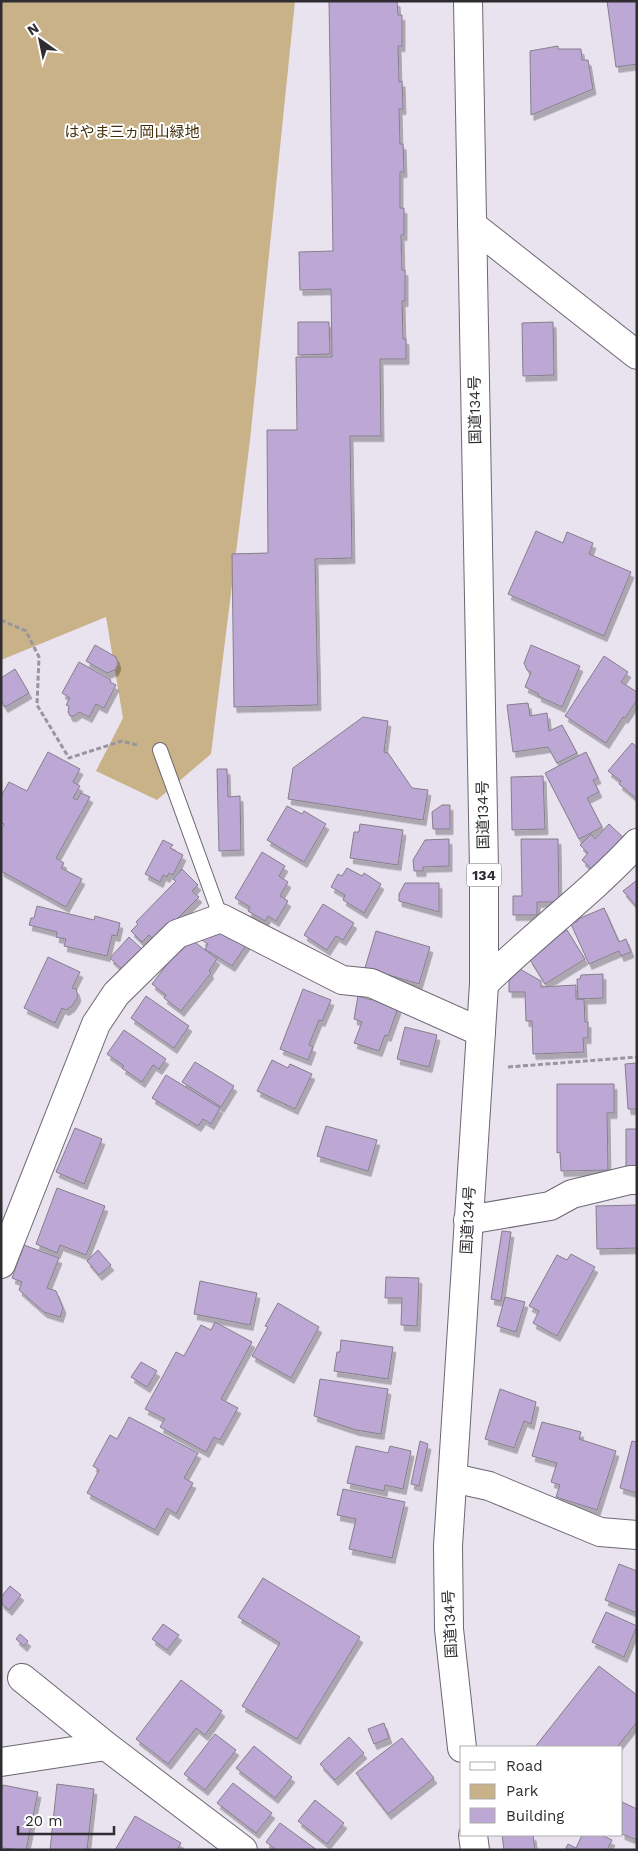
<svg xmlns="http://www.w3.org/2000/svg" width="638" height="1851" viewBox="0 0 638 1851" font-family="'Work Sans','Noto Sans JP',sans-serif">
  <defs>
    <filter id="shadow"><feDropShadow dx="3" dy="5.5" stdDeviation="0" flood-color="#0004"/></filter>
  </defs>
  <rect width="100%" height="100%" fill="#e9e3f0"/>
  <path fill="#c9b188" d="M 1,1 L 295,1 L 250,440 L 211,754 L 157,800 L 96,771 L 123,718 L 106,617 L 1,660 Z"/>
  <path fill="#bda8d5" stroke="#847f8a" filter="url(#shadow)" d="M 329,1 L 397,1 L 398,15 L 402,15 L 402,46 L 398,46 L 399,82 L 402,81 L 403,109 L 399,109 L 400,144 L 403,144 L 404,172 L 400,172 L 400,208 L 404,208 L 404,235 L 401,235 L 402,270 L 405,270 L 405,301 L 402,301 L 403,339 L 406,339 L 406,359 L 380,359 L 381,436 L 350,436 L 352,558 L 315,559 L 318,705 L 234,707 L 232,554 L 268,553 L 267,430 L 297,430 L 296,357 L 332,357 L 331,289 L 300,290 L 299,252 L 333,251 Z
    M 607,1 L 637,1 L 637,64 L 616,67 Z
    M 558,46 L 558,49 L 581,49 L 582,60 L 588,60 L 593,89 L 531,115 L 530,51 Z
    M 298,322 L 329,322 L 330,354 L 298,355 Z
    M 553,322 L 554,375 L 523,376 L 522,323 Z
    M 536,531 L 563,543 L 567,532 L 593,543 L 589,554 L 631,572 L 604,636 L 508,594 Z
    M 95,645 L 116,657 L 118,664 L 115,670 L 107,673 L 86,661 Z
    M 531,645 L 580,666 L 562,707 L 538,696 L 539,694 L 525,687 L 531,672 L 527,670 L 524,663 Z
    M 604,656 L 628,672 L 621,682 L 637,692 L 637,700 L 625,718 L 623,717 L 606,743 L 565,716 Z
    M 79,662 L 111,680 L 110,682 L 116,685 L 104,708 L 96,704 L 89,717 L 79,712 L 74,716 L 70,716 L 68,712 L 69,706 L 66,705 L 70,698 L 62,693 Z
    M 15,669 L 29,693 L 5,707 L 1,701 L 1,678 Z
    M 528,703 L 530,716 L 547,713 L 549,731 L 562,725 L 577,753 L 557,763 L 548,747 L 513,752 L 507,705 Z
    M 363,717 L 388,721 L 384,752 L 388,753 L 412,788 L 428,790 L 423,820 L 288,799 L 293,768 Z
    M 632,743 L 637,747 L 637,799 L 619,784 L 621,781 L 608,771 Z
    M 48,752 L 80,769 L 73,782 L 80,786 L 73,798 L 77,800 L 81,793 L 90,797 L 56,858 L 64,863 L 61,868 L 82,879 L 66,907 L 1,871 L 1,829 L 4,824 L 1,823 L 1,796 L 9,782 L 27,791 Z
    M 586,752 L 598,778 L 593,780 L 599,792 L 587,798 L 602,827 L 579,839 L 545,773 Z
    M 217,769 L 227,769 L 228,797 L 240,796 L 241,850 L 219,851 Z
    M 543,776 L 545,829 L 512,830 L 511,777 Z
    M 442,805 L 450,805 L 450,829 L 433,829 L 432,812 Z
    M 287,806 L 302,814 L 304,811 L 326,824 L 304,862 L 267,840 Z
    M 360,824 L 403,830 L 398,865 L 350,858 L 354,832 L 359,832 Z
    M 609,824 L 627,841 L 597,874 L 582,860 L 588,853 L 580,845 L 591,834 L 595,839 Z
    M 449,839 L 449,866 L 423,867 L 423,871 L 414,871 L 413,860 L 425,840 Z
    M 521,839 L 558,839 L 559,902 L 537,902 L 537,915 L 513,915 L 513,896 L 522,896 Z
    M 163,840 L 173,845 L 170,848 L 183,855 L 173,875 L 169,873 L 167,877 L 163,875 L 160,882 L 145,874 Z
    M 262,852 L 285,866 L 279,876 L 288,882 L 280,896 L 288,901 L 276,921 L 268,916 L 265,921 L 248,911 L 250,907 L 235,898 Z
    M 347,868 L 362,876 L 364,873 L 381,884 L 364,913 L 343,900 L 345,895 L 331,887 L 338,874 L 342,876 Z
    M 182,869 L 198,885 L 192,891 L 199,897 L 155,941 L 149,935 L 142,942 L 131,931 L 138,924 L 136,922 L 176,881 L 173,879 Z
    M 637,880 L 637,907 L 623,891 Z
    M 405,883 L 439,883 L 439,912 L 399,901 L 399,894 Z
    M 323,904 L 354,923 L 343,940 L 336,936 L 327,950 L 304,935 Z
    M 37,906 L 94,920 L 95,916 L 120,923 L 117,936 L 112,935 L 107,956 L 64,946 L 66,939 L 56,937 L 57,932 L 29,925 L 31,918 L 34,918 Z
    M 604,908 L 619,942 L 626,939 L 631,952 L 621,956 L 619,951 L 589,964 L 571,924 L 578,921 L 578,919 Z
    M 218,930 L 247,944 L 232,966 L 205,949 L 208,944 L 202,940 L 209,931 Z
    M 567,930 L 585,959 L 545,984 L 529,958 L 536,948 Z
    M 376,931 L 430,947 L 419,984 L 365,968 Z
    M 129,937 L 143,950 L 124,971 L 110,958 Z
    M 188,937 L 217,959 L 209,971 L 211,973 L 181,1011 L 164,998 L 166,995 L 152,984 Z
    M 48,957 L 80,972 L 72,988 L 76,989 L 78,996 L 72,1006 L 66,1010 L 62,1008 L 55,1023 L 24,1008 Z
    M 518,968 L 541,981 L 541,987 L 576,985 L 576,999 L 584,999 L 585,1022 L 588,1022 L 588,1038 L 583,1038 L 584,1052 L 533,1054 L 532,1021 L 526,1021 L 525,992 L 509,992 L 509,981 Z
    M 603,974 L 603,998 L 578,999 L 577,979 L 580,979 L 581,975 Z
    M 303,989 L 331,1000 L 322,1021 L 319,1020 L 309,1045 L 313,1047 L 308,1060 L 280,1049 Z
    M 146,996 L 189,1026 L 174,1048 L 131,1018 Z
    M 358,996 L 371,1000 L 373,996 L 398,1008 L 388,1036 L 385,1035 L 379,1051 L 354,1043 L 362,1022 L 354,1019 Z
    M 405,1027 L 437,1035 L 429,1067 L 397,1059 Z
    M 124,1030 L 166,1059 L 159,1069 L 153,1065 L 142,1082 L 122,1068 L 124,1066 L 107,1054 Z
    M 272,1060 L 288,1068 L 290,1064 L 312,1074 L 295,1109 L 257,1091 Z
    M 195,1062 L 234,1086 L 221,1107 L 182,1082 Z
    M 637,1063 L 637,1109 L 628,1109 L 625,1064 Z
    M 166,1075 L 220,1108 L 211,1124 L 203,1119 L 198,1126 L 152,1098 Z
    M 557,1084 L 614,1084 L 614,1113 L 607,1113 L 608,1170 L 561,1171 L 560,1152 L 557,1153 Z
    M 326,1126 L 377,1140 L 368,1171 L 317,1156 Z
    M 75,1128 L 102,1139 L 84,1184 L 56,1172 Z
    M 626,1129 L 637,1129 L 637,1169 L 626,1169 Z
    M 57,1188 L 105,1206 L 86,1255 L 60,1245 L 57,1253 L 36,1244 Z
    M 637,1205 L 637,1248 L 597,1249 L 596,1206 Z
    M 502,1231 L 511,1232 L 501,1301 L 491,1299 Z
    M 24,1245 L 59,1258 L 47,1288 L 56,1291 L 63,1308 L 60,1317 L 44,1312 L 19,1290 L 22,1282 L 12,1278 Z
    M 98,1250 L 111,1265 L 99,1275 L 87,1261 Z
    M 571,1254 L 595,1267 L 557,1336 L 533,1323 L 539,1311 L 529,1306 L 557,1255 L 567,1260 Z
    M 386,1277 L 419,1278 L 417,1326 L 401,1325 L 402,1298 L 385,1298 Z
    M 200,1281 L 257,1293 L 250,1325 L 194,1314 Z
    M 505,1297 L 525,1302 L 516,1332 L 497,1326 Z
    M 278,1303 L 319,1327 L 291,1378 L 252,1356 L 268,1327 L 265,1326 Z
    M 215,1322 L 252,1342 L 221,1399 L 238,1408 L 220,1440 L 214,1437 L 206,1452 L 160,1427 L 165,1419 L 145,1409 L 176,1352 L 184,1356 L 201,1325 L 211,1330 Z
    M 341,1340 L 393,1347 L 388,1379 L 334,1371 L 337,1352 L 340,1352 Z
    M 141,1362 L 157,1371 L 147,1387 L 131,1377 Z
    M 320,1379 L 388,1389 L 381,1434 L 356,1430 L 314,1416 Z
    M 500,1389 L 536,1402 L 531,1424 L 524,1421 L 514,1448 L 485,1439 Z
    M 129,1417 L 198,1453 L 184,1478 L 193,1483 L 176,1514 L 167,1508 L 155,1530 L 87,1493 L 99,1470 L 93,1466 L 110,1435 L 117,1439 Z
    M 542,1422 L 581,1432 L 579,1439 L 616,1451 L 597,1510 L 556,1497 L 560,1485 L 551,1482 L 557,1463 L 532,1456 Z
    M 420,1441 L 428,1444 L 419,1486 L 411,1484 Z
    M 632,1441 L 637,1442 L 637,1493 L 620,1488 Z
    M 356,1446 L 388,1453 L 390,1446 L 411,1451 L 403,1489 L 385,1485 L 384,1491 L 347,1483 Z
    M 343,1489 L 405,1502 L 392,1558 L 349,1549 L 356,1519 L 337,1515 Z
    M 619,1564 L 637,1571 L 637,1613 L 605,1600 Z
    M 263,1578 L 360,1637 L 297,1739 L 242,1706 L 280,1643 L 238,1617 Z
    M 10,1586 L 21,1595 L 9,1610 L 1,1603 L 1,1597 Z
    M 606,1612 L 637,1626 L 624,1657 L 592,1642 Z
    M 163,1624 L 179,1635 L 167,1650 L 152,1639 Z
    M 20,1634 L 28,1641 L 24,1646 L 16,1639 Z
    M 599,1666 L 637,1695 L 637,1722 L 617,1747 L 535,1747 Z
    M 181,1680 L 222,1711 L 205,1735 L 196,1728 L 168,1764 L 136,1739 Z
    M 384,1723 L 389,1738 L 374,1744 L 368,1729 Z
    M 215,1734 L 236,1750 L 205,1790 L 184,1774 Z
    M 349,1737 L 364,1753 L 335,1780 L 320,1764 Z
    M 402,1738 L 434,1778 L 388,1814 L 356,1773 Z
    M 254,1746 L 292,1777 L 275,1798 L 236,1768 Z
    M 233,1783 L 272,1813 L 256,1833 L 217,1803 Z
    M 57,1784 L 94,1789 L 87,1850 L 50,1850 Z
    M 3,1785 L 38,1792 L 26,1850 L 1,1848 L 1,1794 Z
    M 315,1800 L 344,1823 L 327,1844 L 298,1821 Z
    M 622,1802 L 637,1809 L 637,1840 L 622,1834 Z
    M 135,1816 L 181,1843 L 177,1850 L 115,1850 Z
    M 280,1823 L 317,1850 L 277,1850 L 266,1842 Z
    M 502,1835 L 533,1835 L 535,1850 L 504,1850 Z
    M 582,1835 L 601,1835 L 612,1840 L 607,1850 L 565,1850 L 568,1844 L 576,1848 Z"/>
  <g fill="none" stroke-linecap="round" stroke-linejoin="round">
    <defs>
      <path id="lane" d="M 160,750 L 221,918"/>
      <path id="street" d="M 484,984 C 533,935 590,894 637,843
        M 468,1220 L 550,1206 L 572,1194 L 630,1180 L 637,1180
        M 1,1264 L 96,1024 L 116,994 L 177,934 L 221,918 L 342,980 L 371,983 L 481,1032
        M 453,1478 L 489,1486 L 600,1532 L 637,1535
        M 22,1678 L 106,1746
        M 1,1762 L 106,1746 L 243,1850"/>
      <path id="secondary" d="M 472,225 L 637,355"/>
      <path id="highway" d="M 462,1748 L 449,1629 L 448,1546 L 484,984 L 484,870 L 468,1
        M 473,1835 L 475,1850"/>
    </defs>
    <use href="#lane" stroke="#6c6772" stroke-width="16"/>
    <use href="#street" stroke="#6c6772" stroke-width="30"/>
    <use href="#secondary" stroke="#6c6772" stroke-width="30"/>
    <use href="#highway" stroke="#6c6772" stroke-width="30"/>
    <path stroke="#99959f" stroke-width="3" stroke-dasharray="5 2.5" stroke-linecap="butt" d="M 1,620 L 26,631 L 39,657 L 37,705 L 69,758 L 122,741 L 137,745
      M 508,1067 L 637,1057"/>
    <use href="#lane" stroke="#fff" stroke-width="14"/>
    <use href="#street" stroke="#fff" stroke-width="28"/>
    <use href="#secondary" stroke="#fff" stroke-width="28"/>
    <use href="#highway" stroke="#fff" stroke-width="28"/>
  </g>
  <g text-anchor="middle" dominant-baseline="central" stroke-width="4" stroke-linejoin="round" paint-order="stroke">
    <rect fill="#fff" stroke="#6d6c70" stroke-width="1" x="466.5" y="863.5" width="35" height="23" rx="4"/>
    <g font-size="14" font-weight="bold" fill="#2f2d32">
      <text x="484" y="875">134</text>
    </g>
    <g font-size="15" fill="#422f09" stroke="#fff">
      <text x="132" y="132">はやま三ヵ岡山緑地</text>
    </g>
    <g font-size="15" fill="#2f2d32" stroke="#fff">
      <text transform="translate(475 410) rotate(-91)">国道134号</text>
      <text transform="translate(483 815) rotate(-91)">国道134号</text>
      <text transform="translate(468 1220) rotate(-87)">国道134号</text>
      <text transform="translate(450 1624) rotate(-93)">国道134号</text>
    </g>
  </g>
  <rect width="638" height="1851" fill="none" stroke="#2f2d32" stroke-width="5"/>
  <rect x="460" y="1746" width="162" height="90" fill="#ffffff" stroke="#acabad"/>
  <rect x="470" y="1762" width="25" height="8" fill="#ffffff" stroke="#acabad"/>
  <text x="506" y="1771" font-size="15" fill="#2f2d32">Road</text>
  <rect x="470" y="1784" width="25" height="15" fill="#c9b188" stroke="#acabad"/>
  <text x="506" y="1796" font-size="15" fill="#2f2d32">Park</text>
  <rect x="470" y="1808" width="25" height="15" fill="#bda8d5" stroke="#acabad"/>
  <text x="506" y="1821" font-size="15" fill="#2f2d32">Building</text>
  <g transform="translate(40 40) rotate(327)" stroke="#ffffff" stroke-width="4" paint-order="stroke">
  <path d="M0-4L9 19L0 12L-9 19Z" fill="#2f2d32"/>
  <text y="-8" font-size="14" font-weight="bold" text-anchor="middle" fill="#2f2d32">N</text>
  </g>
  <path d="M18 1826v8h96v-8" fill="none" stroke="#2f2d32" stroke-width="2.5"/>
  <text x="25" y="1826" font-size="15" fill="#2f2d32" stroke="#ffffff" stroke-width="4" paint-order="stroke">20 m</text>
</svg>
